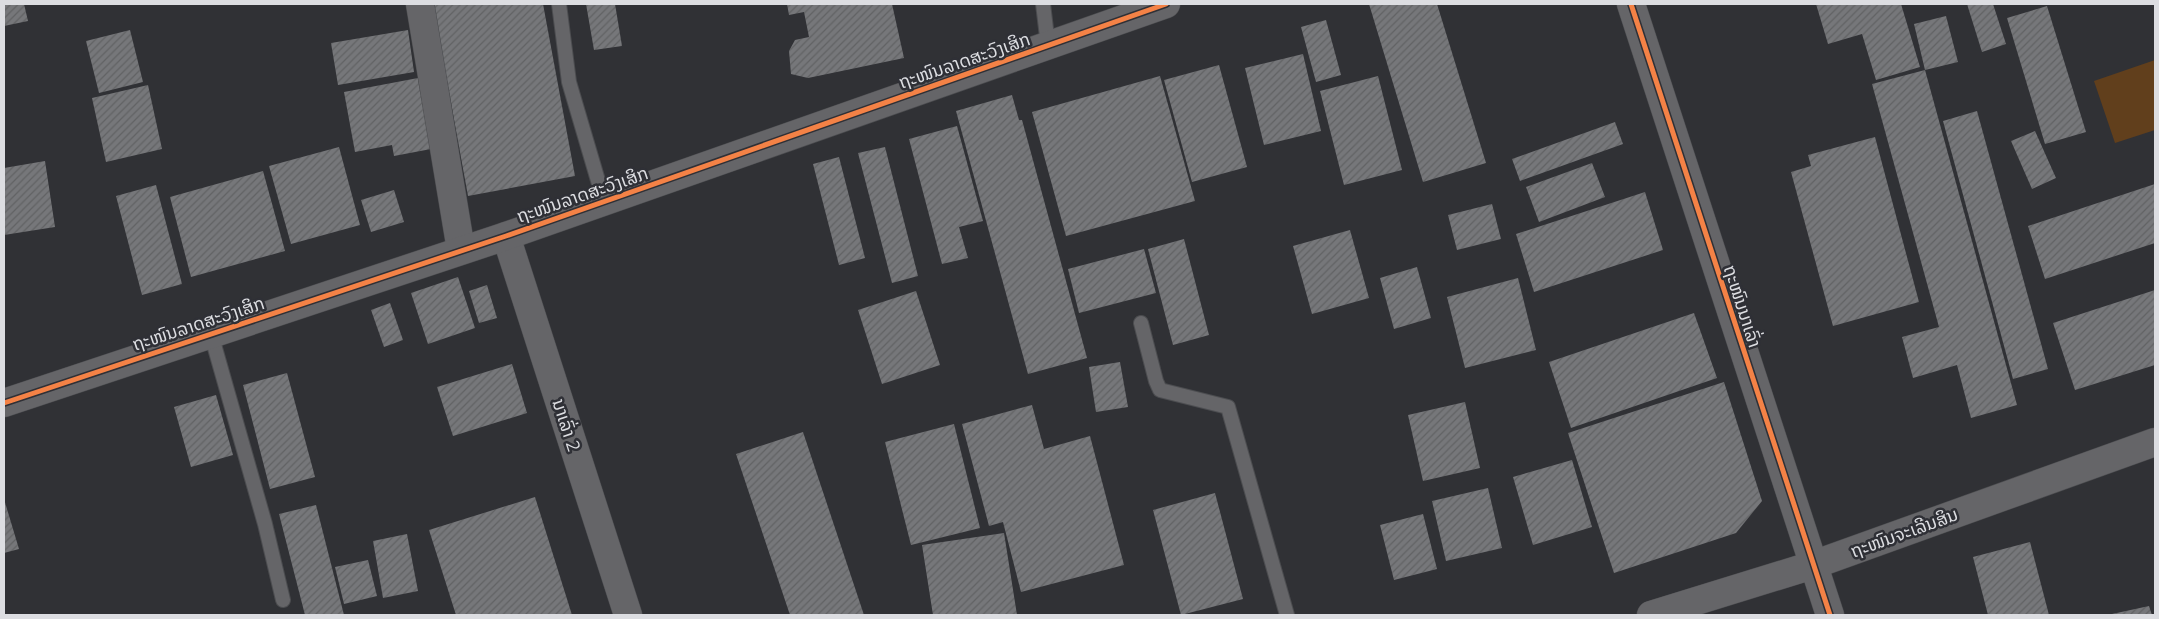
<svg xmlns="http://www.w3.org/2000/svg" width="2159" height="619" viewBox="0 0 2159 619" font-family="'Open Sans','Noto Sans Lao',sans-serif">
  <defs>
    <pattern id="building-hatch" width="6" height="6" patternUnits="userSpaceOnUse" patternTransform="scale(1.25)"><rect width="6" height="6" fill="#76777a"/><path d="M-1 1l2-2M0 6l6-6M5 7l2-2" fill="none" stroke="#616264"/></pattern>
  </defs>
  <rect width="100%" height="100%" fill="#303135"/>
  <path fill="#613f1c" d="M 2155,60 L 2155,130 L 2115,143 L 2094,81 Z"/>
  <path fill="url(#building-hatch)" d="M 4,4 L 24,4 L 28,21 L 4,26 Z
    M 433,4 L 543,4 L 575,176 L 468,196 Z
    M 586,4 L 615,4 L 622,46 L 594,50 Z
    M 787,4 L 892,4 L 904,58 L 808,78 L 791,74 L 789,51 L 795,40 L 809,37 L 804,12 L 789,15 Z
    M 1369,4 L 1437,4 L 1486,163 L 1423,182 Z
    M 1816,4 L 1901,4 L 1920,67 L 1876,80 L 1862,34 L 1828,44 Z
    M 1967,4 L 1993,4 L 2006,44 L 1982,52 Z
    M 2047,6 L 2086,132 L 2045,144 L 2007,18 Z
    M 1946,16 L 1958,62 L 1925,70 L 1914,24 Z
    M 1326,20 L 1341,75 L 1316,82 L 1301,27 Z
    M 130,30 L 143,82 L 99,93 L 86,41 Z
    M 408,30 L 414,72 L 338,85 L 331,43 Z
    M 1303,54 L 1321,131 L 1264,145 L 1245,68 Z
    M 1219,65 L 1247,167 L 1192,182 L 1164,80 Z
    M 1925,70 L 2017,405 L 1971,418 L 1957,365 L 1913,378 L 1902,337 L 1939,327 L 1872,84 Z
    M 1160,76 L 1195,201 L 1066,236 L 1032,112 Z
    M 1378,76 L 1402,170 L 1344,185 L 1320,91 Z
    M 418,78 L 431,149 L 394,156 L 392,145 L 355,152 L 344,92 Z
    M 148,85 L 162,149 L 106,162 L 92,98 Z
    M 1012,95 L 1019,120 L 1022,120 L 1087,358 L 1028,374 L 956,111 Z
    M 1977,111 L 2048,369 L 2013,379 L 1943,121 Z
    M 1615,122 L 1623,144 L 1520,181 L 1512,159 Z
    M 957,126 L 983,221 L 959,227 L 968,258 L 942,264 L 909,139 Z
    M 2035,131 L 2056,178 L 2032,189 L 2011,141 Z
    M 1875,137 L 1919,302 L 1833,326 L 1791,172 L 1811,166 L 1808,155 Z
    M 339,147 L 360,225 L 291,244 L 269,166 Z
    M 885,147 L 918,276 L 892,283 L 858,153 Z
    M 839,157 L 865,258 L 839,265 L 813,164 Z
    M 45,161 L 55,227 L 4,235 L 4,168 Z
    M 1592,163 L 1605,197 L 1539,222 L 1526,187 Z
    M 263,171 L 285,251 L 191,277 L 170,197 Z
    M 2155,184 L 2155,243 L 2045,279 L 2028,226 Z
    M 156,185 L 182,284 L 142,295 L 116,196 Z
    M 394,190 L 404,222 L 371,232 L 361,200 Z
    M 1645,192 L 1663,250 L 1534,292 L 1516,234 Z
    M 1492,204 L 1501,239 L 1457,250 L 1448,215 Z
    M 1350,230 L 1369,298 L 1312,314 L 1293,246 Z
    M 1184,239 L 1209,335 L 1173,345 L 1148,249 Z
    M 1144,249 L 1156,293 L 1079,313 L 1068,269 Z
    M 1417,267 L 1431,318 L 1394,329 L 1380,278 Z
    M 458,277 L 475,328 L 428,344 L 411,293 Z
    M 1518,278 L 1536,350 L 1465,368 L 1447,297 Z
    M 487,285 L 497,318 L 479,323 L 469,291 Z
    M 2155,290 L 2155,365 L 2075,390 L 2053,323 Z
    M 916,291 L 940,365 L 882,384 L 858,310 Z
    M 390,303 L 403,340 L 384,347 L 371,310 Z
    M 1694,313 L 1717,378 L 1571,428 L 1549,362 Z
    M 1120,362 L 1128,407 L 1096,412 L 1089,367 Z
    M 512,364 L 527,413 L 453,436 L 437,387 Z
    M 287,373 L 315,477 L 270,489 L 243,385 Z
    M 1724,382 L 1762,501 L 1736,533 L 1614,573 L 1568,433 Z
    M 216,395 L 233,455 L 191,467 L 174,407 Z
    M 1465,402 L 1480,468 L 1423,481 L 1408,415 Z
    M 1032,405 L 1044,449 L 1090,436 L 1124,565 L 1021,592 L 1003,522 L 989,526 L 962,424 Z
    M 954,424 L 980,528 L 911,545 L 885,442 Z
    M 803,432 L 864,615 L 790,615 L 736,454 Z
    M 1572,460 L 1592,527 L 1533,545 L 1513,477 Z
    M 1488,488 L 1502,548 L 1446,561 L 1432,501 Z
    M 1215,493 L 1243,599 L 1181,615 L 1153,510 Z
    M 535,497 L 572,615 L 456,615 L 429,530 Z
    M 4,499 L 19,549 L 4,553 Z
    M 316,505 L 344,615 L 305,615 L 279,514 Z
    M 1423,514 L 1437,569 L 1394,580 L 1380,525 Z
    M 1004,533 L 1017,615 L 933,615 L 922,545 Z
    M 407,534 L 418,591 L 383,598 L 373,541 Z
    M 2030,542 L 2049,615 L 1988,615 L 1973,557 Z
    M 368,560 L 377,596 L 344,604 L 335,567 Z
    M 2149,606 L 2152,615 L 2112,615 L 2112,614 Z"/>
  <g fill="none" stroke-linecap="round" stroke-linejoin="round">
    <defs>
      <path id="service" d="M 559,4 L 569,82 L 604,201
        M 1043,4 L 1048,45
        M 1141,323 L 1156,381 L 1160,390 L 1228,407 L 1287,615
        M 211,334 L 265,524 L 283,600"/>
      <path id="minor" d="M 420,4 L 461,250
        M 1631,4 L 1830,615
        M 506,236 L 628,615
        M 1651,615 L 1813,565 L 2155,442"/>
      <path id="tertiary" d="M 4,403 L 506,236 L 1166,4"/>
    </defs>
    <use href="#service" stroke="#4c4d50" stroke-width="16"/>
    <use href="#minor" stroke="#4c4d50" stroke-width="29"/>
    <use href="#tertiary" stroke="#4c4d50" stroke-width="29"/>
    <use href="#service" stroke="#656568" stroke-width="14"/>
    <use href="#minor" stroke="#656568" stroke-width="28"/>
    <use href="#tertiary" stroke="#656568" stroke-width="28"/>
    <defs>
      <path id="cycleway" d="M 1631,4 L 1830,615
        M 4,403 L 506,236 L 1166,4"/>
    </defs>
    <use href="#cycleway" stroke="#2f3036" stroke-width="8"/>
    <use href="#cycleway" stroke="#f48246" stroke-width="5"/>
  </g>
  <g text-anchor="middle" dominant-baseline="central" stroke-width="5" stroke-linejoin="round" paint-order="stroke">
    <g font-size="18" fill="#dcdde1" stroke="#2f3036">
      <text transform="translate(964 60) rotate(-19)">ຖະໜົນລາດສະວົງເສິກ</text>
      <text transform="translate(582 194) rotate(-19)">ຖະໜົນລາດສະວົງເສິກ</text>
      <text transform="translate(1743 306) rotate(72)">ຖະໜົນນາເລົ່າ</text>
      <text transform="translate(198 323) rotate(-18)">ຖະໜົນລາດສະວົງເສິກ</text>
      <text transform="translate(567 425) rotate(72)">ນາເລົ່າ 2</text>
      <text transform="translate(1904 532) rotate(-20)">ຖະໜົນຈະເລີນສິນ</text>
    </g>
  </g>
  <rect width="2159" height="619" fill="none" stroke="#dcdde1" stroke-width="10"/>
</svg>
